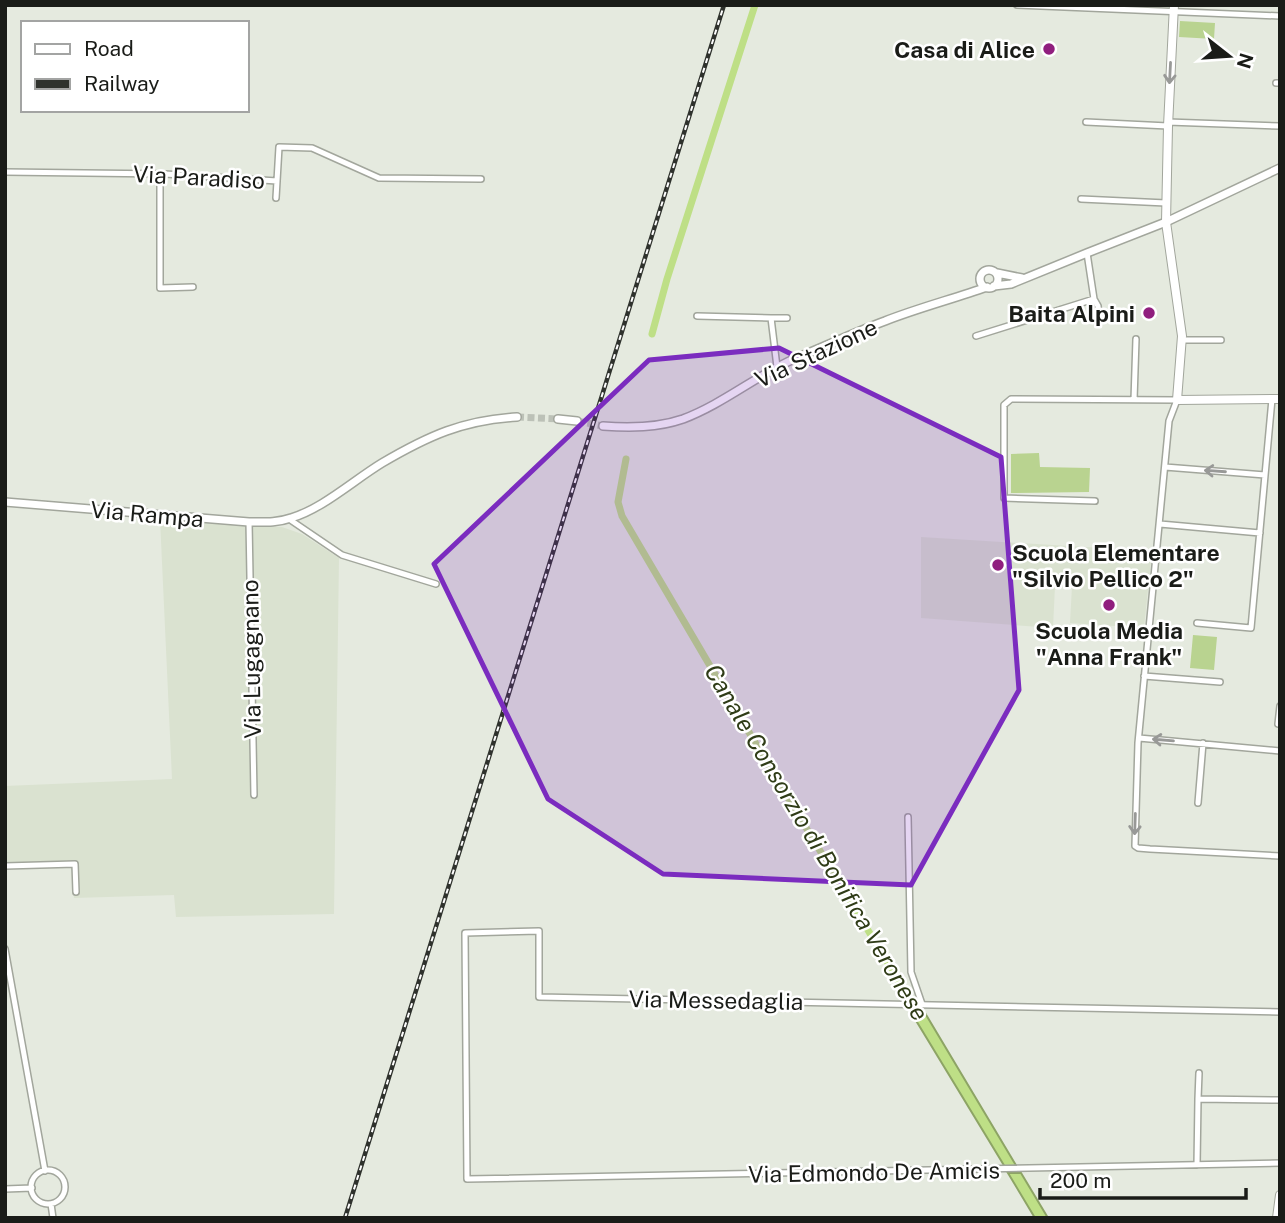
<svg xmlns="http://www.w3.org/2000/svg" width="1285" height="1223" viewBox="0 0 1285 1223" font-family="'Public Sans',sans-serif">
  <rect width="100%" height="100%" fill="#e5eadf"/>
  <path fill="#dae2d0" d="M 160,519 L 282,527 L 302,534 L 339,558 L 334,914 L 176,917 L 174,895 L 74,898 L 72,867 L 5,869 L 5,786 L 172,779 Z
    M 921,537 L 1152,551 L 1144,628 L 1070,623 L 1072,586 L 1055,586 L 1053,628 L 921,618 Z"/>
  <path fill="#b9d390" d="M 1180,21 L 1215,23 L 1214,39 L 1179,37 Z
    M 1039,453 L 1040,467 L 1090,468 L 1089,492 L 1011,493 L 1011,454 Z
    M 1193,635 L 1217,637 L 1214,670 L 1190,668 Z"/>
  <path fill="#bedf86" stroke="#8da465" stroke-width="2" d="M 922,1008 L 1017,1167 L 1005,1167 L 909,1009 Z
    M 1008,1173 L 1021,1173 L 1048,1218 L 1035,1218 Z"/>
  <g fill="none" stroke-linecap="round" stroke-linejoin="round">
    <path stroke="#bedf86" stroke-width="7" d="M 652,334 L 667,279 L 755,5
      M 626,459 L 618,502 L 622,516 L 770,768 L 915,1008"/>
    <path stroke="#bcc1b7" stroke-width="7" stroke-dasharray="7 3.5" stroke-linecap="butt" d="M 517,417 L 558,419
      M 577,421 L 603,426"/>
    <defs>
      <path id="minor" d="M 1017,5 L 1280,16
        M 1276,83 L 1280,83
        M 1086,122 L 1168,126
        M 1168,122 L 1280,126
        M 5,172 L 165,174 L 277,181 L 279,147 L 312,148 L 379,178 L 481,179
        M 160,174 L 160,288 L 193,287
        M 276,198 L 277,181
        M 1081,199 L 1166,203
        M 1094,299 L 1098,306 L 1099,316
        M 697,316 L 771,318 L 777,367
        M 771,318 L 787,318
        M 976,336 L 1094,299 L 1087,253
        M 1182,340 L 1221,340
        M 1134,400 L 1136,339
        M 1165,467 L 1265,475
        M 1095,501 L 1004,498 L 1004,405 L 1011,399 L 1177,400 L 1169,421 L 1138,743 L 1135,846 L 1138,848 L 1150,849 L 1280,856
        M 289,519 L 342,555 L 436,584
        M 249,522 L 254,795
        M 1160,524 L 1260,533
        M 1197,623 L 1251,628 L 1272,399
        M 1144,676 L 1220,682
        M 1280,706 L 1278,724 L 1280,724
        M 1139,738 L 1280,751
        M 1198,803 L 1203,743
        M 908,817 L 911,972 L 922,1004
        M 5,866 L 75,864 L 76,892
        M 5,949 L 45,1171
        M 1280,1012 L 539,997 L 539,931 L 465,933 L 467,1179 L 1280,1163
        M 1198,1099 L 1199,1073
        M 1197,1165 L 1198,1099 L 1280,1100
        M31 1187a17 17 0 1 1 34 0a17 17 0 1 1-34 0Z
        M 5,1189 L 32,1188
        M 51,1204 L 53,1218"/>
      <path id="tertiary" d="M980 279a9 9 0 1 1 18 0a9 9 0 1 1-18 0Z
        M 997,273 L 1022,278
        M 994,286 L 1011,284 L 1087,253 L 1166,222 L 1280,168
        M 558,419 L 577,421
        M 603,426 C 630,428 657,428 683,419 C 723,404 757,375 796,358 C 826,346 855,332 885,321 C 918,308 953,299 987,287
        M 5,502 L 249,522 C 263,522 277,523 291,518 C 322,509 354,480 382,463 C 428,436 463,420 517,417"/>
      <path id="secondary" d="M 1174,5 L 1168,126 L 1166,222 L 1182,336 L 1177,400 L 1280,399
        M 1277,1218 L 1280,1195"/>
    </defs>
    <use href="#minor" stroke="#a2a69c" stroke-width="8"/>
    <use href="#tertiary" stroke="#a2a69c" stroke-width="10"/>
    <use href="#secondary" stroke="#a2a69c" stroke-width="10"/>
    <use href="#minor" stroke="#fff" stroke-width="5"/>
    <use href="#tertiary" stroke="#fff" stroke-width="7"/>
    <use href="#secondary" stroke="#fff" stroke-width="8"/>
    <defs>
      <path id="rail" d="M 345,1218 L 724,5"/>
    </defs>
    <use href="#rail" stroke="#2f322d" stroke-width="4.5"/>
    <use href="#rail" stroke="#fff" stroke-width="2" stroke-dasharray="5" stroke-linecap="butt"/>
  </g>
  <defs><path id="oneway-shaft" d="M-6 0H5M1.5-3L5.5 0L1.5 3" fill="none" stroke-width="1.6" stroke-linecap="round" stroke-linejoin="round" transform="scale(1.75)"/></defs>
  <g stroke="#989997">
    <use href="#oneway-shaft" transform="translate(1170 73) rotate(93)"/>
    <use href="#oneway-shaft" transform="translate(1215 471) rotate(-176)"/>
    <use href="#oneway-shaft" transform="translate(1163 740) rotate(-175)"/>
    <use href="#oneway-shaft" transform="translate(1135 824) rotate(92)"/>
  </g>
  <path fill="#7b2cbf" fill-opacity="0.2" stroke="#7b2cbf" stroke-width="5" stroke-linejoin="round" d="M 779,348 L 1001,457 L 1019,690 L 911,885 L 663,874 L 548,799 L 434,564 L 649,360 Z"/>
  <g fill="#901e7e" stroke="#fff" stroke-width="2.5">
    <circle cx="1049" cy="49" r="7"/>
    <circle cx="1149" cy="313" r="7"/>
    <circle cx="998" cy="565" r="7"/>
    <circle cx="1109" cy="605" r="7"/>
  </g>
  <g text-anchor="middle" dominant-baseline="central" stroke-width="5" stroke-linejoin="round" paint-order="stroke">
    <g font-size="23" font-weight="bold" fill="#1a1c18" stroke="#fff" text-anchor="end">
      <text x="1035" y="49">Casa di Alice</text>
      <text x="1135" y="313">Baita Alpini</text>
      <text x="1012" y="552" text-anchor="start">Scuola Elementare<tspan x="1012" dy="26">"Silvio Pellico 2"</tspan></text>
      <text x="1109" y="630" text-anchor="middle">Scuola Media<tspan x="1109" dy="26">"Anna Frank"</tspan></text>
    </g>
    <g font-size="23" fill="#1a1c18" stroke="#fff">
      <text transform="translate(199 177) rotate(3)">Via Paradiso</text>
      <text transform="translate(816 353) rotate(-25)">Via Stazione</text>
      <text transform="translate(147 514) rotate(5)">Via Rampa</text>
      <text transform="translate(251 659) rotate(-91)">Via Lugagnano</text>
      <text transform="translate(716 1000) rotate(1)">Via Messedaglia</text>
      <text transform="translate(874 1172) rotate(-1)">Via Edmondo De Amicis</text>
    </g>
    <g font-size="24" font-style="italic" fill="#2f3c17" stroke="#fff">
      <text transform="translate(817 842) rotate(59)">Canale Consorzio di Bonifica Veronese</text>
    </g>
  </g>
  <rect width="1285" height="1223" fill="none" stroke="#1a1c18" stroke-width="14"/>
  <rect x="21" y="21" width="228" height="91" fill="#ffffff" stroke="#a3a4a3" stroke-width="2"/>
  <rect x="35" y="44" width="35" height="10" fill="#ffffff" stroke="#a3a4a3" stroke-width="2"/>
  <text x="84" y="56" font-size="21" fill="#1a1c18">Road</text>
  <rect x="35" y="79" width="35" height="10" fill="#2f322d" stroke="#a3a4a3" stroke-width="2"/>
  <text x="84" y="91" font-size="21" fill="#1a1c18">Railway</text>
  <g transform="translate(1229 56) rotate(107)" stroke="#ffffff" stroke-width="5" paint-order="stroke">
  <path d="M0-5L12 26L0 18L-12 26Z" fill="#1a1c18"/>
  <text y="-10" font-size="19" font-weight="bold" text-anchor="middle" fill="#1a1c18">N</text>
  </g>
  <path d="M1040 1188v10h206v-10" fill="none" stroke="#1a1c18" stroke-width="3.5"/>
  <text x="1050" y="1188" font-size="21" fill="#1a1c18" stroke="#ffffff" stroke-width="5" paint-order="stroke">200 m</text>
</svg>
